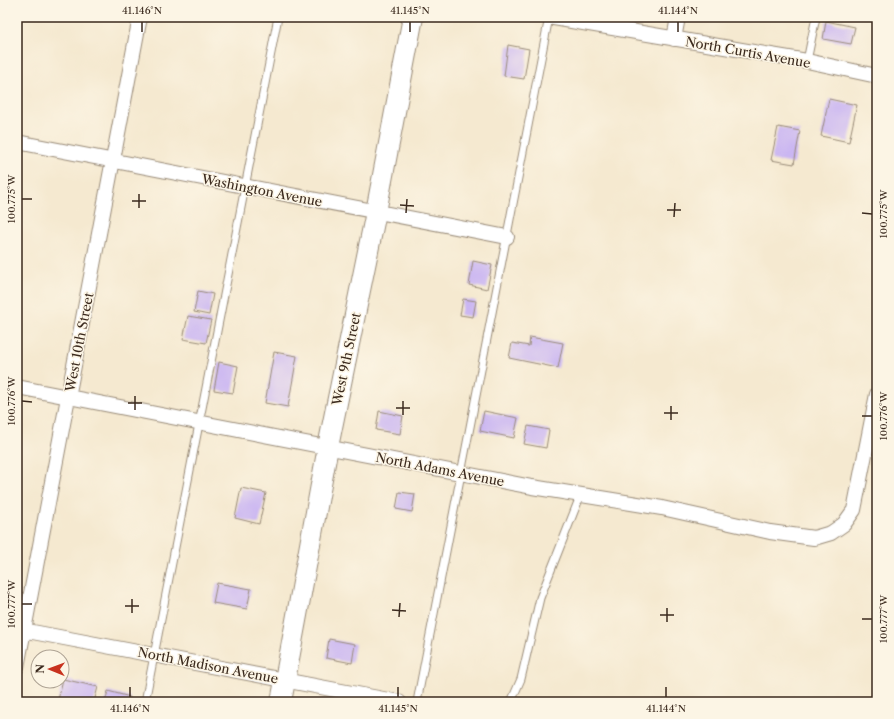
<svg xmlns="http://www.w3.org/2000/svg" width="894" height="719" viewBox="0 0 894 719" font-family="'Libre Caslon Text',serif">
  <rect width="100%" height="100%" fill="#fcf5e5"/>
  <filter id="ink" filterUnits="userSpaceOnUse"><feTurbulence type="fractalNoise" baseFrequency=".025" numOctaves="2"/><feDisplacementMap in="SourceGraphic" scale="8" xChannelSelector="R" yChannelSelector="G"/><feConvolveMatrix kernelMatrix="1 2 1 2 8 2 1 2 1" color-interpolation-filters="sRGB"/></filter>
  <filter id="wash" filterUnits="userSpaceOnUse"><feTurbulence type="fractalNoise" baseFrequency=".012" numOctaves="4" result="noise"/><feDisplacementMap in="SourceGraphic" scale="16" xChannelSelector="R" yChannelSelector="G"/><feGaussianBlur stdDeviation="0.9" result="paint"/><feColorMatrix in="noise" values="0 0 0 0 0 0 0 0 0 0 0 0 0 0 0 0 0 1.4 0 .05"/><feComposite in="paint" operator="in"/></filter>
  <g filter="url(#wash)">
    <rect width="100%" height="100%" fill="#f5e9d0"/>
    <g id="blocks">
      <path fill="#cab6f2" d="M 826,21 L 855,27 L 851,44 L 823,39 Z
        M 508,45 L 529,49 L 524,79 L 504,76 Z
        M 829,99 L 857,105 L 849,142 L 821,136 Z
        M 778,127 L 800,131 L 794,164 L 771,160 Z
        M 473,261 L 492,265 L 487,289 L 469,285 Z
        M 198,291 L 213,294 L 209,315 L 194,312 Z
        M 463,299 L 476,301 L 473,317 L 460,315 Z
        M 188,316 L 211,320 L 206,343 L 183,339 Z
        M 530,337 L 563,343 L 558,368 L 509,358 L 512,343 L 529,346 Z
        M 274,352 L 297,356 L 288,407 L 265,403 Z
        M 219,362 L 238,366 L 233,393 L 214,390 Z
        M 379,411 L 403,416 L 400,434 L 376,430 Z
        M 484,411 L 518,418 L 514,438 L 480,431 Z
        M 528,426 L 549,430 L 546,448 L 524,444 Z
        M 241,488 L 266,493 L 259,524 L 235,518 Z
        M 399,492 L 415,494 L 412,512 L 396,509 Z
        M 217,583 L 251,589 L 247,609 L 213,603 Z
        M 329,639 L 355,644 L 352,663 L 326,658 Z
        M 63,679 L 98,687 L 94,702 L 69,702 L 58,700 Z
        M 108,691 L 130,697 L 129,702 L 105,702 Z"/>
    </g>
  </g>
  <g filter="url(#ink)">
    <use href="#blocks" fill-opacity="0" stroke="#988a77" stroke-width="1"/>
    <g fill="none" stroke-linecap="round" stroke-linejoin="round">
      <defs>
        <path id="lane" d="M 807,61 L 816,17
          M 145,702 L 278,17
          M 417,702 L 549,17
          M 511,702 L 521,679 L 540,598 L 581,494"/>
        <path id="street" d="M 548,17 L 807,61 L 877,76
          M 674,39 L 678,17
          M 17,142 L 507,237
          M 17,387 L 532,487 L 662,508 L 770,532 L 814,538 L 831,533 L 844,524 L 854,510 L 877,394
          M 17,629 L 399,702
          M 17,667 L 140,17"/>
        <path id="secondary" d="M 281,702 L 328,447 L 376,212 L 413,17"/>
      </defs>
      <use href="#lane" stroke="#988a77" stroke-width="9"/>
      <use href="#street" stroke="#988a77" stroke-width="16"/>
      <use href="#secondary" stroke="#988a77" stroke-width="22"/>
      <use href="#lane" stroke="#fff" stroke-width="7"/>
      <use href="#street" stroke="#fff" stroke-width="14"/>
      <use href="#secondary" stroke="#fff" stroke-width="20"/>
    </g>
  </g>
  <path fill="none" stroke="#3b2a1e" stroke-width="1.5" d="M 142,32 L 142,22M 410,32 L 410,22M 678,32 L 678,22M 22,199 L 32,199M 132,201 L 146,201M 400,205 L 414,206M 139,208 L 139,194M 667,210 L 681,210M 406,213 L 407,199M 862,213 L 872,214M 674,217 L 675,203M 22,401 L 32,402M 128,403 L 142,403M 396,408 L 410,408M 135,410 L 135,396M 664,413 L 678,413M 403,415 L 403,401M 862,416 L 872,416M 671,420 L 671,406M 22,604 L 32,604M 125,606 L 139,606M 392,610 L 406,611M 132,613 L 132,599M 660,615 L 674,615M 399,617 L 400,603M 862,619 L 872,619M 667,622 L 667,608M 130,697 L 130,687M 398,697 L 398,687M 666,697 L 666,687"/>
  <g text-anchor="middle" dominant-baseline="central" stroke-width="3" stroke-linejoin="round" paint-order="stroke">
    <g font-size="13" fill="#3b2a1e" stroke="#fcf5e5">
      <text transform="translate(748 52) rotate(10)">North Curtis Avenue</text>
      <text transform="translate(262 190) rotate(11)">Washington Avenue</text>
      <text transform="translate(79 342) rotate(-79)">West 10th Street</text>
      <text transform="translate(346 359) rotate(-78)">West 9th Street</text>
      <text transform="translate(440 469) rotate(11)">North Adams Avenue</text>
      <text transform="translate(208 665) rotate(11)">North Madison Avenue</text>
    </g>
  </g>
  <rect width="894" height="719" fill="none" stroke="#fcf5e5" stroke-width="44"/>
  <g transform="translate(50 669) rotate(271)"><circle r="19" fill="#fcf5e5" stroke="#afa495"/>
  <path d="M0-3L7 15L0 10L-7 15Z" fill="#c8321e"/>
  <text y="-6" font-size="11" font-weight="bold" text-anchor="middle" fill="#3b2a1e">N</text>
  </g>
  <rect x="22" y="22" width="850" height="675" fill="none" stroke="#3b2a1e" stroke-width="1.5"/>
  <g font-size="10" text-anchor="middle" fill="#3b2a1e">
    <text x="142" y="14">41.146°N</text>
    <text x="410" y="14">41.145°N</text>
    <text x="678" y="14">41.144°N</text>
    <text transform="translate(11 199) rotate(-90)" y="4">100.775°W</text>
    <text transform="translate(883 214) rotate(-90)" y="4">100.775°W</text>
    <text transform="translate(11 401) rotate(-90)" y="4">100.776°W</text>
    <text transform="translate(883 416) rotate(-90)" y="4">100.776°W</text>
    <text transform="translate(11 604) rotate(-90)" y="4">100.777°W</text>
    <text transform="translate(883 619) rotate(-90)" y="4">100.777°W</text>
    <text x="130" y="712">41.146°N</text>
    <text x="398" y="712">41.145°N</text>
    <text x="666" y="712">41.144°N</text>
  </g>
</svg>
